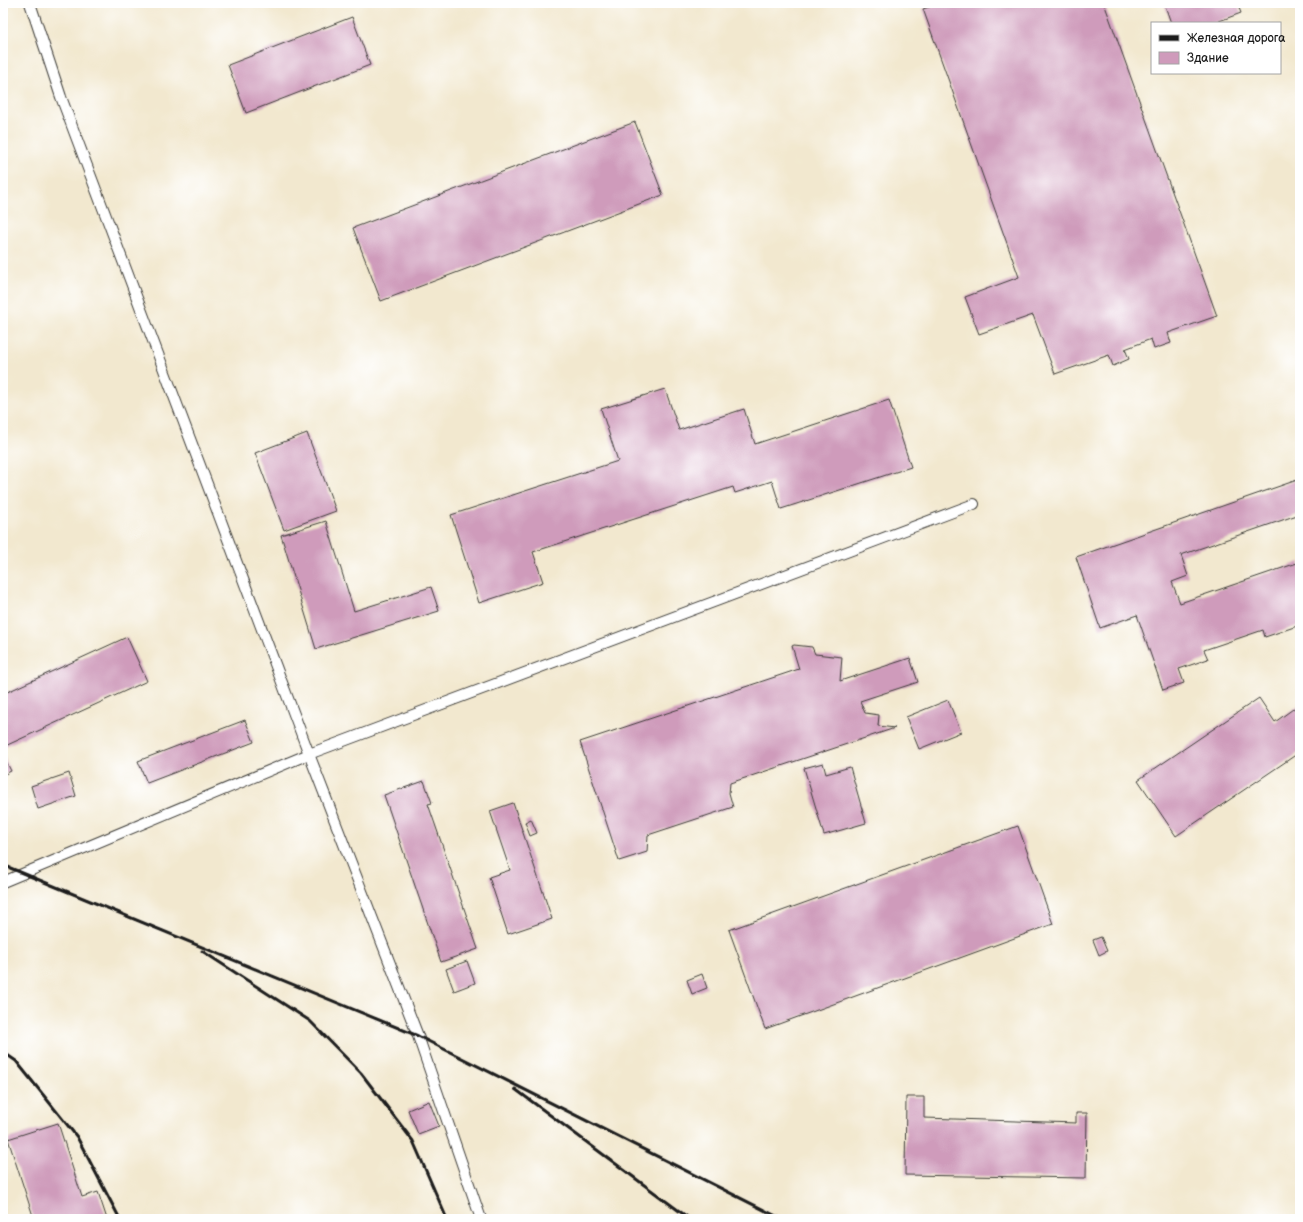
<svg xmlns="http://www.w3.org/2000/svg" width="1303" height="1222" viewBox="0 0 1303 1222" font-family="'Balsamiq Sans',sans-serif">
  <rect width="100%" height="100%" fill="#fff"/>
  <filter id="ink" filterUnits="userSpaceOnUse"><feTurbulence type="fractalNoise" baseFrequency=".025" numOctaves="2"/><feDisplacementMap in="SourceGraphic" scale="8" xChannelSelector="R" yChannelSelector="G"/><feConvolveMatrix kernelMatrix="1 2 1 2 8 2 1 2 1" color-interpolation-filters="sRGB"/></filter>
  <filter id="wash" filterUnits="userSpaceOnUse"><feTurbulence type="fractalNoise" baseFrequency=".012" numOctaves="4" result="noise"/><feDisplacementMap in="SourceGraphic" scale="16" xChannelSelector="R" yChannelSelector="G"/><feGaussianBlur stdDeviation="0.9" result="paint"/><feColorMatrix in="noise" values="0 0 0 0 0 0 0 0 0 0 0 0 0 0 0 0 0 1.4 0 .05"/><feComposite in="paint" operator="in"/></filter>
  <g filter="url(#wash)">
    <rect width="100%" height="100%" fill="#f2e8cf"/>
    <g id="blocks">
      <path fill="#cf9bbb" d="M 941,3 L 1104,3 L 1217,316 L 1168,333 L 1171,343 L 1154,349 L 1151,339 L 1125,349 L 1129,359 L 1113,366 L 1109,355 L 1055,374 L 1033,315 L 979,334 L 965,297 L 1019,277 L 923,9 Z
        M 1164,3 L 1237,3 L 1241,13 L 1214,23 L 1171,23 Z
        M 352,17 L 370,65 L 246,113 L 228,65 Z
        M 635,122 L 663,195 L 381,301 L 353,228 Z
        M 665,389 L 679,430 L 744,409 L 755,444 L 889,400 L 911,467 L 781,509 L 772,481 L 735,493 L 733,487 L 533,552 L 543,582 L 479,603 L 451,515 L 618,461 L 601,409 Z
        M 307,433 L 336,511 L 284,530 L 255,453 Z
        M 1300,479 L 1300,514 L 1181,555 L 1188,576 L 1172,582 L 1180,603 L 1300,562 L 1300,625 L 1265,637 L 1263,630 L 1204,650 L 1208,659 L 1179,669 L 1184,683 L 1163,690 L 1137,615 L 1100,628 L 1076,557 Z
        M 326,521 L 354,611 L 431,587 L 439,611 L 316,649 L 281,535 Z
        M 127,637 L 147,681 L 3,747 L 3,694 Z
        M 794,645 L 812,647 L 815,654 L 842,657 L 840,681 L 910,658 L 918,682 L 860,701 L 865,713 L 879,715 L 878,726 L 895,728 L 730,783 L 729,793 L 733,807 L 648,835 L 647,852 L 619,861 L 580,742 L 799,669 L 792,646 Z
        M 1259,698 L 1275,722 L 1300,704 L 1300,752 L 1176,836 L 1138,780 Z
        M 948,700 L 961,732 L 919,749 L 906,717 Z
        M 245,720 L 254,742 L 147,783 L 138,761 Z
        M 3,755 L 11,771 L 3,775 Z
        M 823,763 L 826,774 L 850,767 L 866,823 L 824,835 L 804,768 Z
        M 69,773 L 76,796 L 38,809 L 31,786 Z
        M 424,781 L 432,803 L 428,804 L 478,949 L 441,962 L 384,795 Z
        M 513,803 L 552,919 L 508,934 L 489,877 L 510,870 L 490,811 Z
        M 531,819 L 537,833 L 530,836 L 525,822 Z
        M 1018,826 L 1053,924 L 765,1029 L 729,930 Z
        M 1101,937 L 1107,951 L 1099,955 L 1093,940 Z
        M 467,961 L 475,983 L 454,991 L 446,969 Z
        M 702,974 L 707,988 L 692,994 L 687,980 Z
        M 906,1097 L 924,1097 L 924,1118 L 1076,1123 L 1076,1113 L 1087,1113 L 1086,1178 L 905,1175 Z
        M 429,1101 L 439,1126 L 418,1134 L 408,1110 Z
        M 58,1123 L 82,1197 L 98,1192 L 107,1219 L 34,1219 L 8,1139 Z"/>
    </g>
  </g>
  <g filter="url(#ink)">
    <use href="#blocks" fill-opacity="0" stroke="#3c3b37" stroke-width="1"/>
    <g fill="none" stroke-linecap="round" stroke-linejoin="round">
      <defs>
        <path id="lane" d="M 30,3 L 61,97 L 309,754 L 418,1036 L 481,1219
          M 3,882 L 309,754 L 974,504"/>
      </defs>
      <use href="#lane" stroke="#3c3b37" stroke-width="12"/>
      <use href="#lane" stroke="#fff" stroke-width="10"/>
      <path stroke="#1c1c1c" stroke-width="3" d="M 3,865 L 418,1036 L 782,1219
        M 202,951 L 310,1021 L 361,1073 L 413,1141 L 447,1219
        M 3,1052 L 16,1061 L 77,1137 L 120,1219
        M 515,1089 L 690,1219"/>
    </g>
  </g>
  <rect width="1303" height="1222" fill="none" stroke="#fff" stroke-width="16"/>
  <rect x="1151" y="22" width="130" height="52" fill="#ffffff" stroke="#a4a4a4"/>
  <rect x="1159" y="35" width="20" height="6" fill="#1c1c1c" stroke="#a4a4a4"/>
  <text x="1187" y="42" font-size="12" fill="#1c1c1c">Железная дорога</text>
  <rect x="1159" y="52" width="20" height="12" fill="#cf9bbb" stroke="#a4a4a4"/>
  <text x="1187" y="62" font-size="12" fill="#1c1c1c">Здание</text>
</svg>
